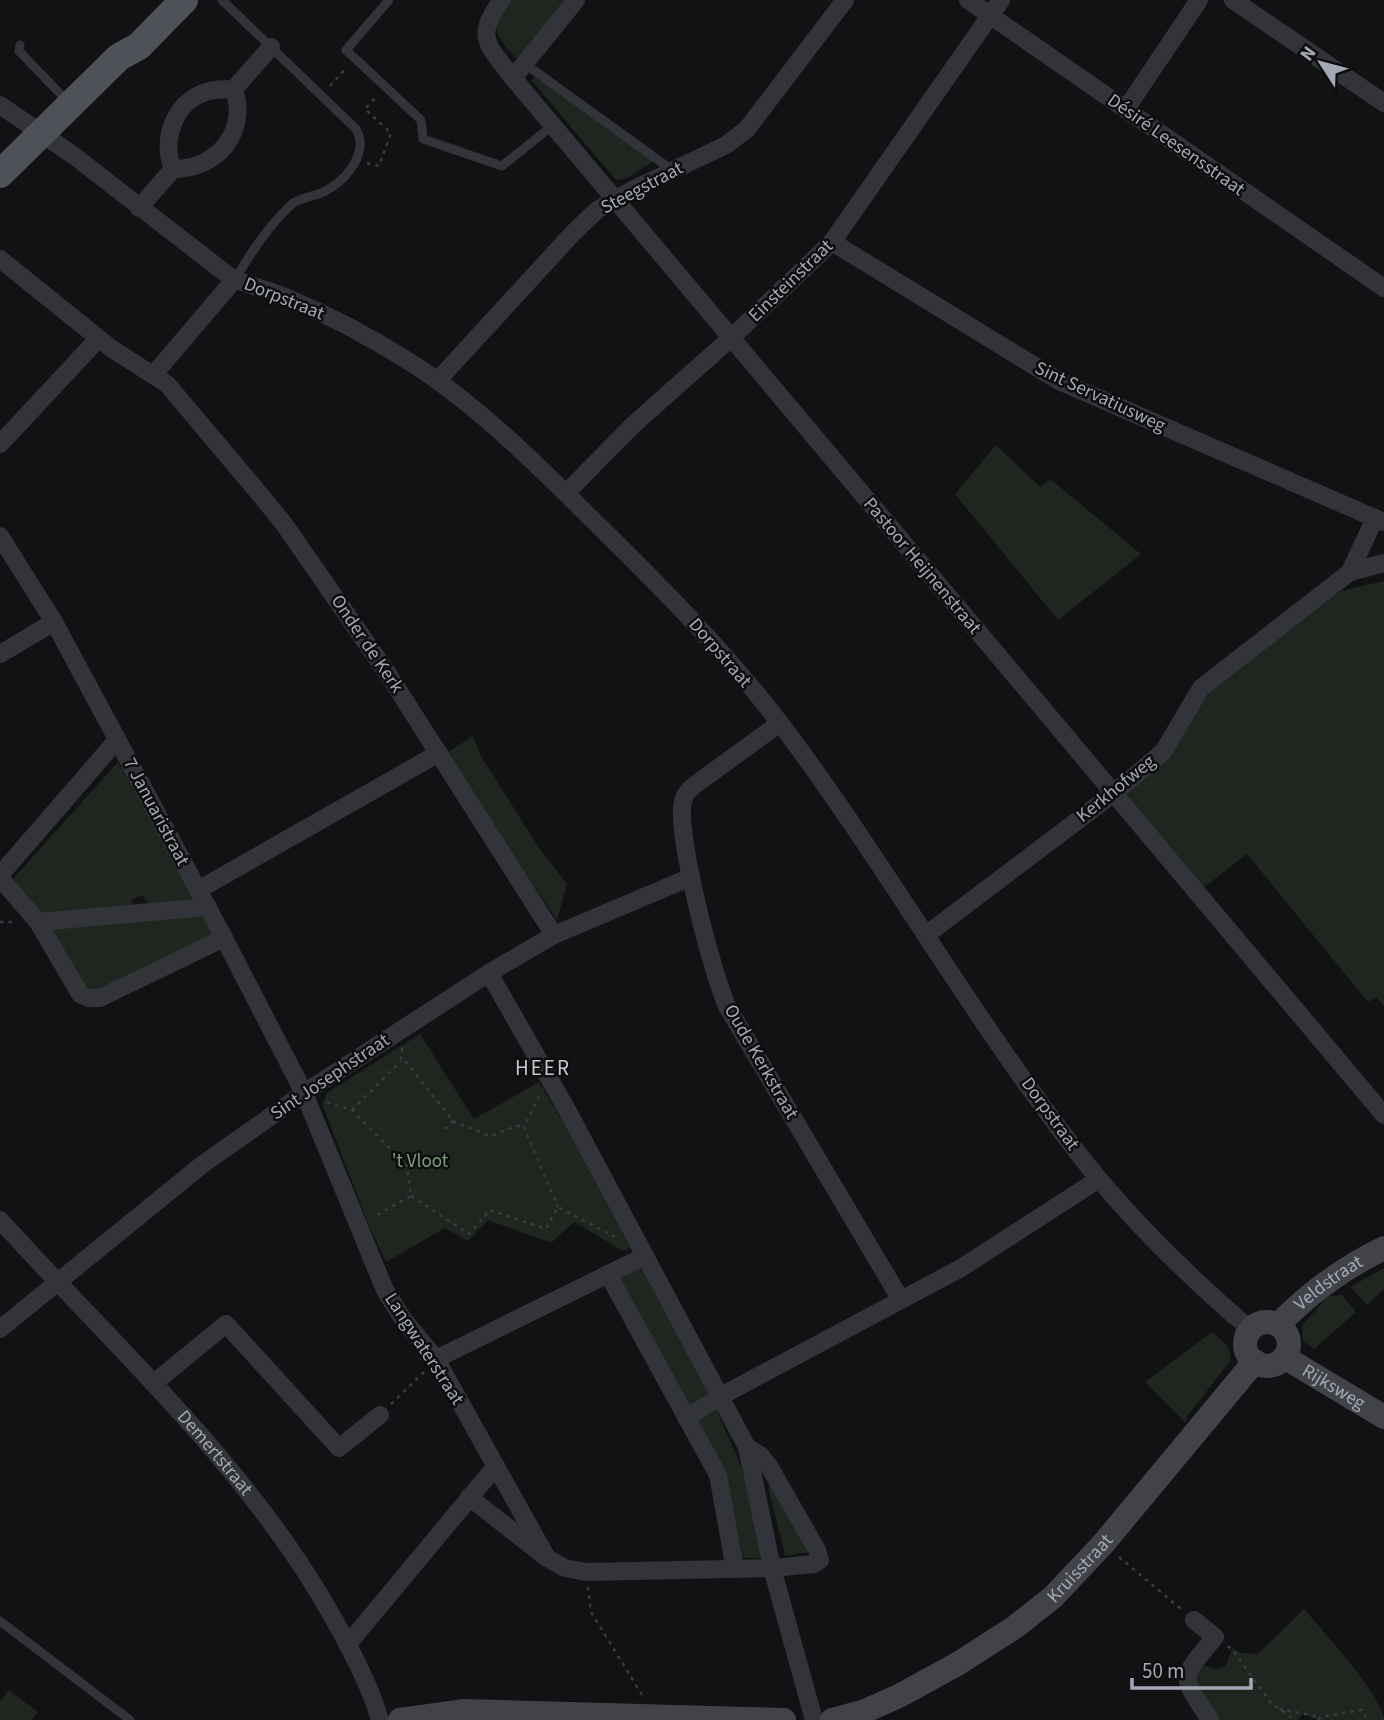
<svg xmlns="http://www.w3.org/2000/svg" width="1384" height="1720" viewBox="0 0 1384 1720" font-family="'Source Sans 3',sans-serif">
  <rect width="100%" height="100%" fill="#121214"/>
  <path fill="#1e261f" d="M 511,0 L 569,0 L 521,64 C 512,52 491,35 497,19 C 500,12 507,6 511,0 Z
    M 536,75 L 654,161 L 627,178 L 616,180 L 532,81 Z
    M 996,445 L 1040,487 L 1050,479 L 1141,554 L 1058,620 L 955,494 Z
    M 1384,581 L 1384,1006 L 1376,997 L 1368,1002 L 1247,854 L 1203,888 L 1129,799 L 1125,790 L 1168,756 L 1211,690 L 1341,591 Z
    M 473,736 L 481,756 L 539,848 L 567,884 L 557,920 L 445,754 Z
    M 118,762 L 200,903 L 149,908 L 143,895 L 131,900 L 137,910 L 40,916 L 13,879 Z
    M 205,911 L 219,936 L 99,994 L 83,990 L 45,925 Z
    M 420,1034 L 474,1119 L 539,1082 L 566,1127 L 630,1248 L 623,1251 L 574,1222 L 551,1243 L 488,1220 L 468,1241 L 445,1228 L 386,1262 L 368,1223 L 322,1104 L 328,1092 Z
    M 637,1267 L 642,1270 L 710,1395 L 741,1466 L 765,1553 L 760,1558 L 740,1558 L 733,1512 L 689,1408 L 618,1274 Z
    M 1384,1268 L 1384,1289 L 1367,1305 L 1350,1287 Z
    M 1341,1294 L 1356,1312 L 1314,1349 L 1303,1341 L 1302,1326 L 1328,1296 L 1337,1296 Z
    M 1212,1332 C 1222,1340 1233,1347 1230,1361 L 1186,1418 L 1186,1423 L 1145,1382 Z
    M 770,1485 L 773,1485 L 810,1552 L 785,1556 L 768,1487 Z
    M 1304,1609 C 1321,1629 1384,1697 1384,1720 L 1317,1720 L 1304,1714 L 1297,1720 L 1216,1720 L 1192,1679 L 1202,1664 L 1216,1670 L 1226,1666 L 1232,1648 L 1242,1653 L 1258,1654 Z
    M 9,1690 L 38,1712 L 32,1720 L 0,1720 L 0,1701 Z"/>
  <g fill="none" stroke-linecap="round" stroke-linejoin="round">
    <path stroke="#393b40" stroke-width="2.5" stroke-dasharray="3.5 5" stroke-linecap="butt" d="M 330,86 L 347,67
      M 367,163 L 379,166 L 391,133 L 365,109 L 377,96
      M 0,922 L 17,922
      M 402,1048 L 401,1061 L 407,1063 L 453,1121 L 490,1136 L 517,1126 L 524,1127
      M 539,1096 L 524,1127 L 558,1207
      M 327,1102 L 352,1110 L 407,1166 L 411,1196 L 373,1217
      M 352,1110 L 401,1061
      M 445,1129 L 453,1121
      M 407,1166 L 415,1157
      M 411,1196 L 469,1234 L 490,1210 L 546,1229 L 558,1207 L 617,1238
      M 391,1404 L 424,1372
      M 1119,1557 L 1181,1609
      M 588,1587 L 591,1612 L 642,1695
      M 1228,1646 L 1234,1652 L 1271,1703 L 1295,1720
      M 1279,1709 L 1320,1717
      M 1319,1720 L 1320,1717 L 1362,1710 L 1367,1720"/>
    <path stroke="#333439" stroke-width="9" d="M 222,0 L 356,129 C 370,153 344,184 321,193 C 311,197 298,198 291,205 C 268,226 251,253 235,279
      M 389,0 L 346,50 L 421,120 L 423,139 L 502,166 L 552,126
      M 20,45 L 19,51 L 69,103
      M 525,64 L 672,170
      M 0,1621 L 130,1720"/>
    <g stroke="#333439" stroke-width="18">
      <path d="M 502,0 C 473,37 489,46 513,78 L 1384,1115"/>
      <path d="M 968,0 L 1384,288"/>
      <path d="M 1233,0 L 1384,103"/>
      <path d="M 513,78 L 576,0"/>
      <path d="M 0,105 L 73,155 L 229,276 C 247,286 266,289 285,297 C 326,314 367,335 405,359 C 478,404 541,469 603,530 C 665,591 726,653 780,723 C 891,870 980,1033 1097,1177 C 1143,1232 1196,1283 1251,1330"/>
      <path d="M 1126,109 L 1199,0"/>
      <path d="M 173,169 C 161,140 174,102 206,92 C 215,89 224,89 234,89 L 271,47"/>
      <path d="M 173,169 C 218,169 248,132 234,89"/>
      <path d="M 139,208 L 173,169"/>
      <path d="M 832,242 L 1059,381 L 1384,522"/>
      <path d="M 0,259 L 112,349 L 167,384 L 263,498 L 284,524 L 388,674 L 554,935"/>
      <path d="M 154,374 L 235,279"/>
      <path d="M 438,380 L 573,233 L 597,210 L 634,189 L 726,145 L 747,129 L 845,0"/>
      <path d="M 0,444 L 98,339"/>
      <path d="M 566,493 L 633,425 L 731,338 L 832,242 L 1001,0"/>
      <path d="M 0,536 L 54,622 L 224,938 L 304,1093 L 385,1290 L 403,1319 L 436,1359 L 547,1558"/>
      <path d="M 1350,572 L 1375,518"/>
      <path d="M 0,654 L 54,622"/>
      <path d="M 780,723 L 692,787 C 688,791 684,796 683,801 C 675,831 713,977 728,1008 L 901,1300"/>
      <path d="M 0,875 L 117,740"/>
      <path d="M 0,878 L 38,922 L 80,994 L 89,998 L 100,998 L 224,938"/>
      <path d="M 198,890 L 439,753"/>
      <path d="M 38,922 L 208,907"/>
      <path d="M 926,935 L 1114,793 L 1163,752 L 1201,688 L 1350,572 L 1384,563"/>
      <path d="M 489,973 L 566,1108 L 747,1447 L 772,1568 L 814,1720"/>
      <path id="s1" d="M 0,1220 C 115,1347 246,1464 331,1614 C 350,1648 369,1683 380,1720"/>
      <path d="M 608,1274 L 718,1475 L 735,1569"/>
      <path d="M 0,1329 L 203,1164 L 304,1093 L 489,973 L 554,935 L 691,877"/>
      <path d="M 436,1359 L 645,1256"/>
      <path d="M 154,1383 L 226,1324 L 339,1448 L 380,1415"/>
      <path d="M 686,1418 L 721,1396 L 961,1268 L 1099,1179"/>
      <path d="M 469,1497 L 547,1558 L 565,1568 L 586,1572 L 772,1568 L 814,1564 L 820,1560 L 817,1550 L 769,1466 L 760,1455 L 747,1447"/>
      <path d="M 1194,1620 L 1215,1637 C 1180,1680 1179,1673 1210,1720"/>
      <path d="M 348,1644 L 496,1466"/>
    </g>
    <g stroke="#414349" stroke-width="24">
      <circle cx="1267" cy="1344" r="22"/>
      <path id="s2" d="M 1278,1325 C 1310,1292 1343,1268 1384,1248"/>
      <path id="s3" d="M 1284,1357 L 1384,1417"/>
      <path d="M 400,1720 L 465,1711 L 784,1720"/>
      <path id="s4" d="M 832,1720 L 865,1711 L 899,1696 L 959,1663 L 1015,1627 L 1053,1597 L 1103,1544 L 1255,1361"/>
    </g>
    <path stroke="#4f5158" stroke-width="28" d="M 0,174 L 119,57 L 139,46 L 184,0"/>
  </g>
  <g text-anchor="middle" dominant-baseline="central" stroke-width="5" stroke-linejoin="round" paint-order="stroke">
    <g font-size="19" fill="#a3a9b4" stroke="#0d0d0e">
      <text transform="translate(1176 145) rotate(35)">Désiré Leesensstraat</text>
      <text transform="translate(642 188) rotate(-28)">Steegstraat</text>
      <text transform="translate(791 281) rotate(-44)">Einsteinstraat</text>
      <text transform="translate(284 299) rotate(22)">Dorpstraat</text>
      <text transform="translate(1100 397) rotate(25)">Sint Servatiusweg</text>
      <text transform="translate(922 566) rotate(50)">Pastoor Heijnenstraat</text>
      <text transform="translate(367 644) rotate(56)">Onder de Kerk</text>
      <text transform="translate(720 653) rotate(49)">Dorpstraat</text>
      <text transform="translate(1116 789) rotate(-39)">Kerkhofweg</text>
      <text transform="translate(156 812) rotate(62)">7 Januaristraat</text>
      <text transform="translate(761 1062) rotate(60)">Oude Kerkstraat</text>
      <text transform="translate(330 1077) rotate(-34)">Sint Josephstraat</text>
      <text transform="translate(1050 1114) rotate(54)">Dorpstraat</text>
      <text stroke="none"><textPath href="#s2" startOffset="66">Veldstraat</textPath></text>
      <text transform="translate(424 1349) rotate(57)">Langwaterstraat</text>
      <text stroke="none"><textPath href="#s3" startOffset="58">Rijksweg</textPath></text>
      <text stroke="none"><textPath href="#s1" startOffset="317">Demertstraat</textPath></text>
      <text stroke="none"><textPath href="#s4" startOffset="294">Kruisstraat</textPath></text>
    </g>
    <g font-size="19" fill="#7aa07b" stroke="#0d0d0e">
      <text x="420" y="1161">'t Vloot</text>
    </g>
    <g font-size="21" letter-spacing="2" fill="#c4c8d0" stroke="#0d0d0e">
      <text x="543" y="1068">HEER</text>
    </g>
  </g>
  <g transform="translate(1321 63) rotate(306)" stroke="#0d0d0e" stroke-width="5" paint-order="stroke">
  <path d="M0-5L12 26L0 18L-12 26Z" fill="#a3a9b4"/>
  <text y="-10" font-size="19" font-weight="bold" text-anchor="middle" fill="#a3a9b4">N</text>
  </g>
  <path d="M1132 1678v10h119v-10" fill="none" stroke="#a3a9b4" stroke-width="3.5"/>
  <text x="1142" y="1678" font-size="21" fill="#a3a9b4" stroke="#0d0d0e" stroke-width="5" paint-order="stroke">50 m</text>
</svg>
